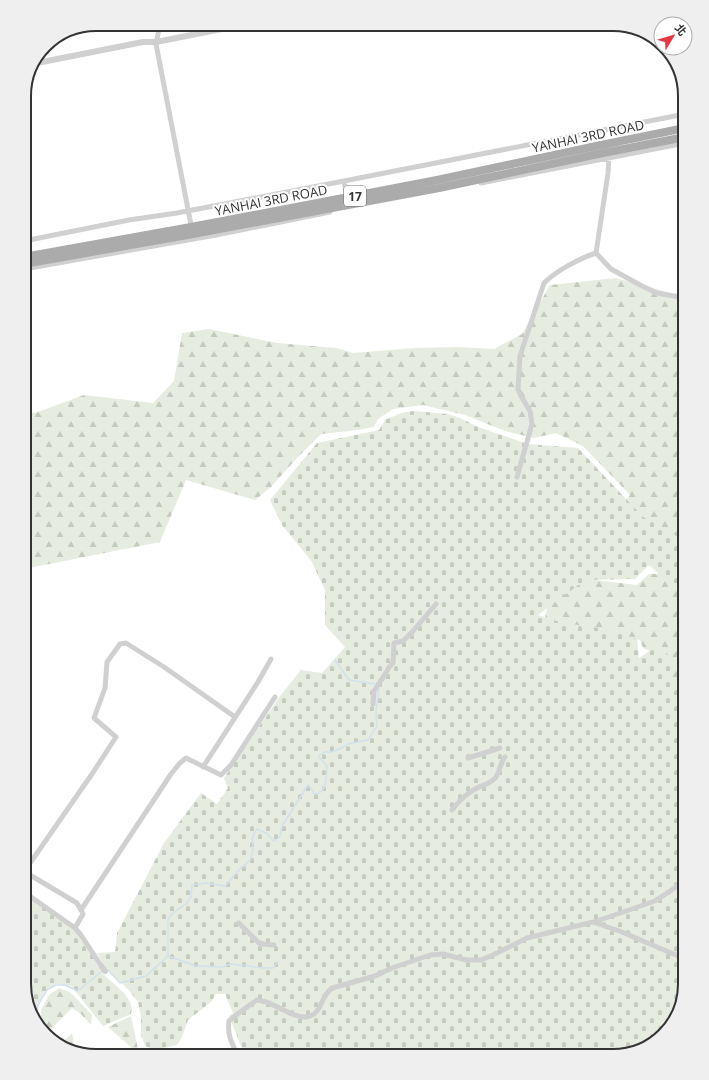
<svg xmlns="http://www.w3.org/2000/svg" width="709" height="1080" viewBox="0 0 709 1080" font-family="'Open Sans','Noto Sans TC',sans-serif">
  <defs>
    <pattern id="forest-firs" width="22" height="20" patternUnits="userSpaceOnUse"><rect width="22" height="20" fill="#e6ecdf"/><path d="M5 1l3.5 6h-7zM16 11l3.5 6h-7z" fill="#c6cbc0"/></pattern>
    <pattern id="cemetery-stones" width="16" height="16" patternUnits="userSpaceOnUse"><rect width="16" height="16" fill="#e6ecdf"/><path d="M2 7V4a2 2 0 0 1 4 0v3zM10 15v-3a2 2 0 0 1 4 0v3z" fill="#c6cbc0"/></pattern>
  </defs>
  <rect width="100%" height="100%" fill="#fff"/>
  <path fill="url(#forest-firs)" d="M 616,278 L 685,297 L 685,547 L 592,541 L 630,495 L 583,446 L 556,433 L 534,438 L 505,431 L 465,415 L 423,405 L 393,409 L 378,419 L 374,427 L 350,431 L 321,434 L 297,458 L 271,487 L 255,500 L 186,480 L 160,542 L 24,569 L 24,411 L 35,413 L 84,395 L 153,403 L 174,381 L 182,333 L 209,329 L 277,343 L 336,348 L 353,353 L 415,348 L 459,347 L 494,349 L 522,334 L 550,285 Z
    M 685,573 L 685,679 L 669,692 L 659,655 L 643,648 L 640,640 L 576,630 L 544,622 L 550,596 L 562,576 L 637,585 L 649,574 Z
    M 59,988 L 70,992 L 92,1015 L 91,1025 L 80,1013 L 72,1008 L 47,1033 L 41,1028 L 41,1010 L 49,995 Z
    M 131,1016 L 139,1054 L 108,1027 Z
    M 72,1033 L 74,1042 L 69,1049 L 60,1046 L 59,1046 Z"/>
  <path fill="url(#cemetery-stones)" d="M 413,411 L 448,414 L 460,418 L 478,427 L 528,444 L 578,448 L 643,517 L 685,541 L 685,581 L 670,585 L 649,565 L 635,579 L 585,580 L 538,615 L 563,623 L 600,628 L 637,639 L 639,658 L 657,646 L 671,657 L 671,686 L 685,676 L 685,985 L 675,1020 L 649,1047 L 614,1056 L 245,1056 L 229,1016 L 233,1013 L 225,994 L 216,994 L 211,1002 L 188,1020 L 182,1037 L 177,1045 L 155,1050 L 145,1046 L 141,1035 L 141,1017 L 138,1002 L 126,987 L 114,976 L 103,964 L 97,953 L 115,952 L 117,933 L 164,843 L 201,793 L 217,804 L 228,788 L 224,778 L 280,696 L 301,670 L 322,673 L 345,647 L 325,625 L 325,590 L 312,562 L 282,525 L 270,500 L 317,443 L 379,430 L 385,420 L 401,413 Z
    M 24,897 L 32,897 L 80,933 L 102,973 L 124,993 L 130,1002 L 132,1009 L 131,1014 L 103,1026 L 71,986 L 56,984 L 44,992 L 35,1016 L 31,1012 L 24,984 Z"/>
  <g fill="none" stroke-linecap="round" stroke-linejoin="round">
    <path stroke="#cfe2ee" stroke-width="1.5" d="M 335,660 L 349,680 L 375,684
      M 168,956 L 196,966 L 222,967 L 231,964 L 264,968 L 273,968 L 278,962
      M 108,970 L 120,983 L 146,976 L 168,956 L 168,919 L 174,912 L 186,904 L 191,897 L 192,885 L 206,883 L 225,886 C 230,881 235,874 240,869 C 243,866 249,863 251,858 C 256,846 248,841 257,829 L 266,833 L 274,841 L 280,837 L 282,826 L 308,785 L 311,788 L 314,794 C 328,794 326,775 327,766 L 319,757 L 320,755 L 324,752 L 331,752 L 342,748 L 348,744 L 368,740 L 372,733 L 377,727 L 376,711 L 379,689
      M 36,1023 L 38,1005 L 47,990 L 56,985 L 65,985 L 78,991 L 102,971"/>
    <path stroke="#d0d0d0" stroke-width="5" d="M 160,24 L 156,44 L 192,230
      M 344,181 L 347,198
      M 481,183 L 685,143
      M 24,241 L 129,220 L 177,213 L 344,181 L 685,114
      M 596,253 L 608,173 L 609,156
      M 24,269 L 216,235 L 330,212
      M 517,477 L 532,424 L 530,411 L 521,396 L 518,389 L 520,356 L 544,283 C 556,271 580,258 596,253 L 611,269 L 642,286 L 657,293 L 685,298
      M 373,704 L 374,691 L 386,673 L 389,667 L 393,663 L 394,643 L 403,641 L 413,631 L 436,604
      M 468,758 L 500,748
      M 203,767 L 258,682 L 271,659
      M 452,810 C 458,802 464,796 472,791 C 480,785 490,785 496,777 C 500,771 500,763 505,757
      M 24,892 L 75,928 L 81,935 L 102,967
      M 81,910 L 171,774 L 180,763 L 186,758 L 221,775 L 231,765 L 275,697
      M 594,922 L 655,901 L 685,881
      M 239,923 L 259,943 L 263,944 L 274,945
      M 75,928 L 83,914 L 81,910 L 77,903 L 25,872 L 26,869 L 94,771 L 116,737 L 94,718 L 105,688 L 107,662 L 120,644 L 126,643 L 164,667 L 235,717
      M 238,1056 C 232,1043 227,1036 229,1021 L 240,1012 L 257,1000 C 260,1001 263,1001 266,1002 C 280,1006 304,1027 317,1011 C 324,1002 322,996 332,988 L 375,976 L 392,968 L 430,955 L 443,954 L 466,960 L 481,960 L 493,955 L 527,938 L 593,922 L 622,932 L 685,959"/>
    <path stroke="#d0d0d0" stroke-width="6" d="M 37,63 L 143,42 L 156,42 L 247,24
      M 102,967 L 105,971"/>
    <path stroke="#ababab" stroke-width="8" d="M 24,257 L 191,227 L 437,180 L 601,145 L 685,128
      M 24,264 L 193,234 L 439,188 L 603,153 L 685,137"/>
  </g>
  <g text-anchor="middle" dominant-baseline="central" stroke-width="4" stroke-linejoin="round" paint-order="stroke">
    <rect fill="#fff" stroke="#707070" stroke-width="1" x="344" y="186" width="22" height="20" rx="3"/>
    <g font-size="12" font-weight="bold" fill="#333">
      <text x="355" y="196">17</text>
    </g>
    <g font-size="13" fill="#333" stroke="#fff">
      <text transform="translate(588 136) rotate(-12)">YANHAI 3RD ROAD</text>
      <text transform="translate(271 200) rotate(-11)">YANHAI 3RD ROAD</text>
    </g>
  </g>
  <path d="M0 0H709V1080H0ZM96 31H613A65 65 0 0 1 678 96V984A65 65 0 0 1 613 1049H96A65 65 0 0 1 31 984V96A65 65 0 0 1 96 31Z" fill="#efefef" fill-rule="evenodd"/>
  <path fill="none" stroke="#333" stroke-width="2" d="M96 31H613A65 65 0 0 1 678 96V984A65 65 0 0 1 613 1049H96A65 65 0 0 1 31 984V96A65 65 0 0 1 96 31Z"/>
  <g transform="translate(673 36) rotate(52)"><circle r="19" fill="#ffffff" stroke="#adadad"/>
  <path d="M0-3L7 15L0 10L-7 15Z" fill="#e63946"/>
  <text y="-6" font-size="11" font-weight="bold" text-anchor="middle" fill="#333333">北</text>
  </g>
</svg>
